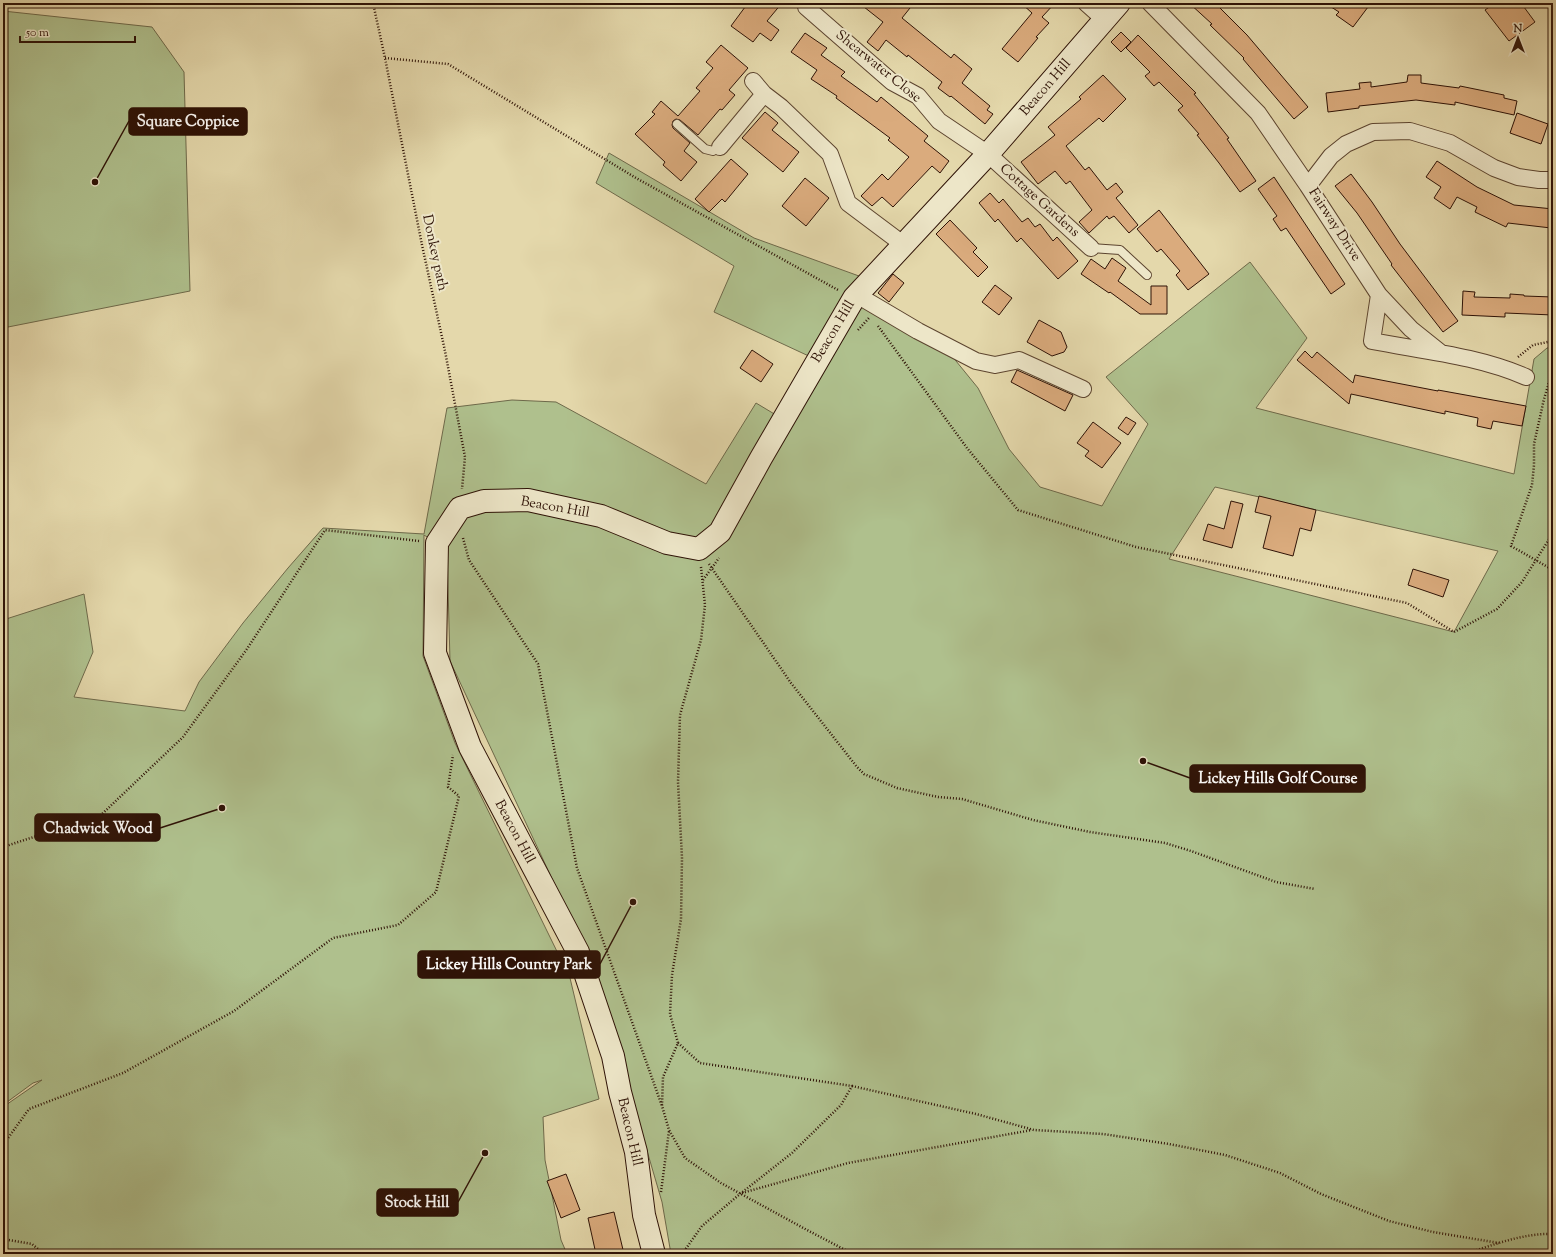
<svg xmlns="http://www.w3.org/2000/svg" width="1556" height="1257" viewBox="0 0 1556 1257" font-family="'Sorts Mill Goudy',serif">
  <rect width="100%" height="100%" fill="#e4d8ab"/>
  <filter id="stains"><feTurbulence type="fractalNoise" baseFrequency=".005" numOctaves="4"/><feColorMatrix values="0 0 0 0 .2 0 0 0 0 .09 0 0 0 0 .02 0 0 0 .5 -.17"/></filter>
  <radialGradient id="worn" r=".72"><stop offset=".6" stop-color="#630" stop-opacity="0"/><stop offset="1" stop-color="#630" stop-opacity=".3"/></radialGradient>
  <path fill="#afc08d" stroke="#6e694a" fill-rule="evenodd" d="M 3,11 L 152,27 L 184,72 L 190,291 L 3,328 Z
    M 609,153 L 754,238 L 859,276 L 813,358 L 714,312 L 734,266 L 596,183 Z
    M 1250,262 L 1307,338 L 1256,408 L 1514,474 L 1534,359 L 1547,348 L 1553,347 L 1553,1254 L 671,1254 L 662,1202 L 593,966 L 450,661 L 447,550 L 424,535 L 423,656 L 455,743 L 570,978 L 599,1099 L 543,1117 L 545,1160 L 561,1240 L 567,1254 L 3,1254 L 3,1107 L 42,1080 L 33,1083 L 3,1105 L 3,620 L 84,594 L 93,652 L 74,697 L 185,711 L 199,682 L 243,623 L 288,568 L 323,528 L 424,534 L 447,408 L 512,400 L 556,402 L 706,484 L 756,403 L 776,415 L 863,303 L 934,334 L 978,388 L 1009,449 L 1040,487 L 1102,506 L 1148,424 L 1106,377 ZM 1215,487 L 1498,551 L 1454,632 L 1169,559 Z"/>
  <path fill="#daab7d" stroke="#2e1206" d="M 748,3 L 782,3 L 767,21 L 779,30 L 771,41 L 760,33 L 753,42 L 731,26 Z
    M 859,3 L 914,3 L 902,18 L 951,58 L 954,54 L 972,69 L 962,83 L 990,106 L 987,110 L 993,114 L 985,124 L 951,96 L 950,97 L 938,88 L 942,82 L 908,55 L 907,57 L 886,40 L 878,51 L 867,42 L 883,22 Z
    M 1021,3 L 1055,3 L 1042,17 L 1049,23 L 1036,37 L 1038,38 L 1018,62 L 1002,49 L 1032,13 Z
    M 1189,3 L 1215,3 L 1247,35 L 1308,107 L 1294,119 L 1243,59 L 1244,58 L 1210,25 L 1212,24 Z
    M 1325,3 L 1371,3 L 1353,27 L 1336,15 L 1339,12 Z
    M 1495,3 L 1521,3 L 1535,22 L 1509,41 L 1485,10 Z
    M 1121,32 L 1131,42 L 1121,52 L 1111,42 Z
    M 805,33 L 827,48 L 821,55 L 845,72 L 841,76 L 877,102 L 881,97 L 928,136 L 924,141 L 949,161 L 940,173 L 932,166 L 893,207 L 882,197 L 872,206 L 861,196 L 882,174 L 888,180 L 909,157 L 888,140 L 890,138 L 836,98 L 837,96 L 811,79 L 817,70 L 791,52 Z
    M 1138,35 L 1196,93 L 1194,94 L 1229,138 L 1227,139 L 1256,181 L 1240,192 L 1219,163 L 1197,135 L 1199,134 L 1178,110 L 1183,106 L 1159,82 L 1154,86 L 1145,76 L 1150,72 L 1126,48 Z
    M 721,45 L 748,68 L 729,90 L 735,95 L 722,110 L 720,109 L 698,135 L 680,120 L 676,119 L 673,121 L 672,125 L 673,128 L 690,143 L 684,151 L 697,162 L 681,181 L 663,165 L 665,162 L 635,134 L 655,114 L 652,112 L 661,101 L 678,116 L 700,91 L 696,88 L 713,68 L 706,62 Z
    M 1103,75 L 1126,99 L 1103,122 L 1099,118 L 1066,146 L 1085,170 L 1089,167 L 1107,190 L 1116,183 L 1123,192 L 1116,198 L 1138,225 L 1129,233 L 1114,216 L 1109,219 L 1107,216 L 1089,233 L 1079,222 L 1092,210 L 1070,181 L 1066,184 L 1055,171 L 1038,184 L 1021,162 L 1055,135 L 1048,127 L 1081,99 L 1079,97 Z
    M 1408,75 L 1421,75 L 1421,83 L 1459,88 L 1460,86 L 1504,95 L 1504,98 L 1517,101 L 1514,115 L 1455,102 L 1455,105 L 1416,100 L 1359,106 L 1359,108 L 1328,112 L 1326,93 L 1360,89 L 1359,83 L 1371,82 L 1371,87 L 1407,82 Z
    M 765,112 L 778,123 L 772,130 L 799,152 L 783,172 L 742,138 Z
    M 1517,113 L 1548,124 L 1541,144 L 1510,133 Z
    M 731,159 L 748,174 L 725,202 L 722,199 L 709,212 L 695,199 Z
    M 1437,161 L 1477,187 L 1514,205 L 1553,209 L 1551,228 L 1508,223 L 1506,227 L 1475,212 L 1477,207 L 1457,197 L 1450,209 L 1434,198 L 1441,187 L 1426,177 Z
    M 1351,174 L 1372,202 L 1400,244 L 1458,321 L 1443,332 L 1391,265 L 1392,264 L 1357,213 L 1335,186 Z
    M 1274,177 L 1345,284 L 1331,294 L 1286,228 L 1281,231 L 1273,219 L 1277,216 L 1258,189 Z
    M 805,178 L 829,198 L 806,226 L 782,206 Z
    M 990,193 L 999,203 L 1003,199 L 1022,222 L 1028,218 L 1035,227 L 1040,224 L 1053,241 L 1057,237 L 1078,261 L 1058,279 L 1021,238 L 1017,242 L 998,219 L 995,222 L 979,203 Z
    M 1159,210 L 1209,274 L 1188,290 L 1176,275 L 1180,271 L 1161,249 L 1157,252 L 1137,229 Z
    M 950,220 L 977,248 L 973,252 L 988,267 L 978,277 L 936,234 Z
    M 1112,258 L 1126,268 L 1118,281 L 1151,305 L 1151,286 L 1167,286 L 1167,314 L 1140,314 L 1110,292 L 1109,293 L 1081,274 L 1091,259 L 1105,269 Z
    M 893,274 L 904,283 L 889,302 L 878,293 Z
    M 995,285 L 1012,298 L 999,315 L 982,302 Z
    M 1463,291 L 1475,292 L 1474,297 L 1510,298 L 1510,294 L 1524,295 L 1524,296 L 1553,297 L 1553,315 L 1505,313 L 1505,317 L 1462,315 Z
    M 1039,320 L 1061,332 L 1067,347 L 1064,352 L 1052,356 L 1027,342 Z
    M 752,350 L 773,364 L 761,382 L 740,368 Z
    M 1305,351 L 1312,358 L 1317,352 L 1353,383 L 1355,375 L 1438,391 L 1438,390 L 1526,406 L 1522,426 L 1493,421 L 1491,429 L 1477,426 L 1478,418 L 1445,411 L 1445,414 L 1351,394 L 1349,404 L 1297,360 Z
    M 1017,370 L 1073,395 L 1065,411 L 1011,382 Z
    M 1126,417 L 1136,423 L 1128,435 L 1118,428 Z
    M 1093,422 L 1121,443 L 1102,468 L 1085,456 L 1089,451 L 1077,443 Z
    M 1259,496 L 1316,510 L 1311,531 L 1300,528 L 1293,556 L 1263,548 L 1271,516 L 1255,512 Z
    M 1231,501 L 1243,504 L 1232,548 L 1203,540 L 1208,524 L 1224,529 Z
    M 1413,569 L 1449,580 L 1443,597 L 1408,585 Z
    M 566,1174 L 580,1210 L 561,1218 L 547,1181 Z
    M 614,1212 L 624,1254 L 596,1254 L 588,1218 Z"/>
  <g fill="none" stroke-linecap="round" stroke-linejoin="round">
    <defs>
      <path id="lane" d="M 677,124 L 705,149 L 713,151 L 720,147
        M 1091,248 L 1120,250 L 1147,275"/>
      <path id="street" d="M 1086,3 L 1105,20
        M 1150,3 L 1258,113 L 1308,186 L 1379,295 L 1372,341 C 1424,351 1478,356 1526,377
        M 806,7 L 892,82 L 918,96 L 939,121 L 988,154 L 1091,248
        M 753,81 L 764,94 L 781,107 L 830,154 L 848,203 L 904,245
        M 720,147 L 764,94
        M 1308,186 L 1331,156 L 1346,144 L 1373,132 L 1410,131 L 1450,143 L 1494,168 L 1518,177 L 1539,180 L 1553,180
        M 857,295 L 918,331 L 976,361 L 995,365 L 1019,360 L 1083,389
        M 1379,295 L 1411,329 L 1441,353"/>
      <path id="secondary" d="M 654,1254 L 644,1215 L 636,1152 L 620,1092 L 613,1056 L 578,952 L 470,747 L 435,653 L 437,543 L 460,508 L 484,501 L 528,500 L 601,516 L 667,543 L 699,549 L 720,532 L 761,458 L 854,298 L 988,154 L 1119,3"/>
    </defs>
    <use href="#lane" stroke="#5c442f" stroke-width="10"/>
    <use href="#street" stroke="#5c442f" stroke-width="18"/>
    <use href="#secondary" stroke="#2e1206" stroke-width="24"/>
    <path stroke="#2e1206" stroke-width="2.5" stroke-dasharray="1 2" stroke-linecap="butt" d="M 373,3 L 385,58 L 422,245 L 445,351 L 465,457 L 462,489
      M 385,58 L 448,64 L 636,178 L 838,290
      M 878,326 L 967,448 L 1018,510 L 1136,547 L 1407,603 L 1454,632 L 1497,609 L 1522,582 L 1553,533
      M 858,330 L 869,318
      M 1518,357 L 1533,345 L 1553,341
      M 1553,369 L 1544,399 L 1534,444 L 1534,465 L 1532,485 L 1511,546 L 1553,570
      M 463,538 L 469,560 L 538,664 L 577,868 L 662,1106
      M 709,564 L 791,683 L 857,767 L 864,774 L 897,788 L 938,797 L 962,799 L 1033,820 L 1090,832 L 1165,843 L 1191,851 L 1276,882 L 1315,889
      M 701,567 L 705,605 L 701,640 L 680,715 L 678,782 L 682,858 L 681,919 L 672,975 L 670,1014 L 678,1043 L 663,1077 L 662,1106 L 669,1130 L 685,1158 L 721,1183 L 807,1230 L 853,1254
      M 703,580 L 719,558
      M 3,847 L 101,815 L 183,737 L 247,649 L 325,530 L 419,541
      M 678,1043 L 700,1063 L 852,1086 L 841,1105 L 792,1153 L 740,1194 L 702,1226 L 682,1254
      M 852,1086 L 976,1114 L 1034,1130 L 1103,1134 L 1169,1144 L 1225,1155 L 1280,1173 L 1321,1194 L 1389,1221 L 1433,1232 L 1499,1243
      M 3,1145 L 29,1109 L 123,1073 L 234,1011 L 333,938 L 398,925 L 436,892 L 459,796 L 448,787 L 453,755
      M 661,1192 L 669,1131
      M 742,1193 L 848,1163 L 1032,1130
      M 3,1239 L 32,1244 L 44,1254
      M 1465,1254 C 1493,1245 1523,1233 1553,1234"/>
    <use href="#lane" stroke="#ede6c8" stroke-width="8"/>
    <use href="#street" stroke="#ede6c8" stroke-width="16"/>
    <use href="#secondary" stroke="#ede6c8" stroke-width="22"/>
  </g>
  <g text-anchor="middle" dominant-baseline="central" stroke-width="4" stroke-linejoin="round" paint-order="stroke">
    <g font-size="14" fill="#2e1206" stroke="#ede6c8">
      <text transform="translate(878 67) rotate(39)">Shearwater Close</text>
      <text transform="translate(1046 88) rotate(-49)">Beacon Hill</text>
      <text transform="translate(1039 201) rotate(42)">Cottage Gardens</text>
      <text transform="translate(1334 225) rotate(57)">Fairway Drive</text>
      <text transform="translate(434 253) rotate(78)">Donkey path</text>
      <text transform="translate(834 332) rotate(-59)">Beacon Hill</text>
      <text transform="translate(555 508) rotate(10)">Beacon Hill</text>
      <text transform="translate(514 832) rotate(62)">Beacon Hill</text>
      <text transform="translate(629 1132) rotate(77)">Beacon Hill</text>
    </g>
  </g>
  <path fill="none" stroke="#2e1206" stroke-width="1.5" d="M95 182L129 121M1143 761L1190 778M222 808L160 828M633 902L600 964M485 1153L458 1202"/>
  <g fill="#2e1206" stroke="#ede6c8" stroke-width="1.5">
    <circle cx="95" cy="182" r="4"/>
    <circle cx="1143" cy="761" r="4"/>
    <circle cx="222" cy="808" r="4"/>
    <circle cx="633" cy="902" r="4"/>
    <circle cx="485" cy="1153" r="4"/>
  </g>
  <g fill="#2e1206" stroke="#2e1206" stroke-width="1.5">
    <rect x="129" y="108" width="118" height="27" rx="4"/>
    <rect x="1190" y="765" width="175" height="27" rx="4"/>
    <rect x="35" y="814" width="125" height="27" rx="4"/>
    <rect x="418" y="951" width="182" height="27" rx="4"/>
    <rect x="377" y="1189" width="81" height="27" rx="4"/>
  </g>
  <g font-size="15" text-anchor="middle" font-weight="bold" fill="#fff">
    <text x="188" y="126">Square Coppice</text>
    <text x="1278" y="783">Lickey Hills Golf Course</text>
    <text x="98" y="833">Chadwick Wood</text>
    <text x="509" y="969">Lickey Hills Country Park</text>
    <text x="417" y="1207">Stock Hill</text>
  </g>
  <rect width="1556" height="1257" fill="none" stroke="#e4d8ab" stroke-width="16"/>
  <rect x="4" y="4" width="1548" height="1249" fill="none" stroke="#2e1206" stroke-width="2"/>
  <rect x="8" y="8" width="1540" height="1241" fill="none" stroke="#2e1206"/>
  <g transform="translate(1518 38)" stroke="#ede6c8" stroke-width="3" paint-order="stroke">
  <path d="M0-3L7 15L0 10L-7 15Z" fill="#2e1206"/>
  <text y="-6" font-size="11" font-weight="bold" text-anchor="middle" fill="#2e1206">N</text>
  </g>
  <path d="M20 36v6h115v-6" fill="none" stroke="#2e1206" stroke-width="2"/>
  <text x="26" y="36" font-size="12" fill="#2e1206" stroke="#ede6c8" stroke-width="3" paint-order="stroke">50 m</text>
  <rect width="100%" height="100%" filter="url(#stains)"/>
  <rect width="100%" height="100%" fill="url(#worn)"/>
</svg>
